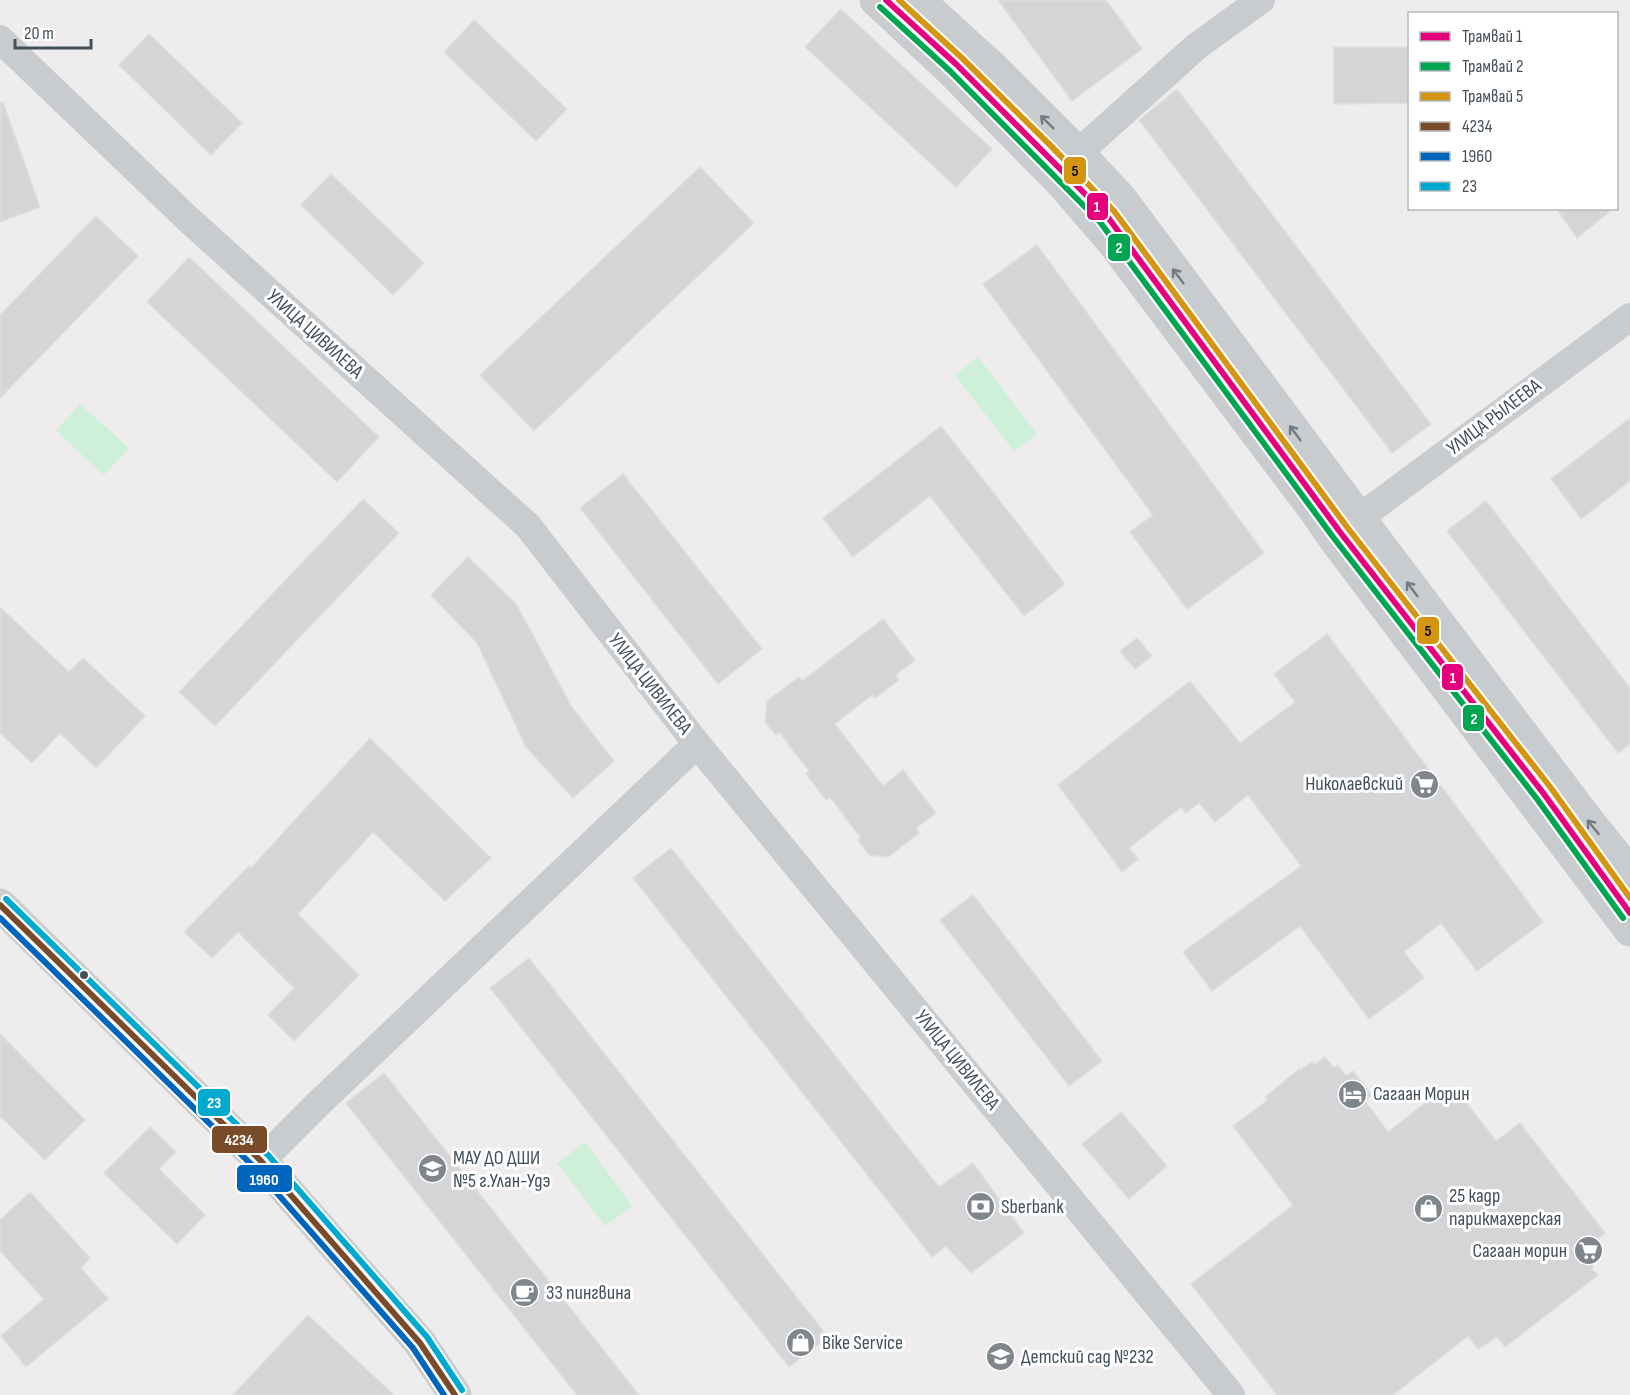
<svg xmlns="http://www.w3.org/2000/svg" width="1630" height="1395" viewBox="0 0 1630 1395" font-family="'Sofia Sans Condensed',sans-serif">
  <rect width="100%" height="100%" fill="#eeecec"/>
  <path fill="#ceefd8" d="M 978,357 L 1037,434 L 1014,451 L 955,375 Z
    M 80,404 L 129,448 L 104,475 L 56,431 Z
    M 585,1142 L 632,1206 L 605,1226 L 557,1163 Z"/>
  <path fill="#d5d5d7" stroke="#dfdedf" stroke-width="1.5" d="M 998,0 L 1106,0 L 1142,49 L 1072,101 Z
    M 841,9 L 992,149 L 956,187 L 805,47 Z
    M 474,20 L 567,109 L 536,141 L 444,52 Z
    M 149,34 L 242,123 L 211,155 L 119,65 Z
    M 1334,47 L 1410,47 L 1410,103 L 1334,104 Z
    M 1177,89 L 1431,424 L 1392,453 L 1139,120 Z
    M 3,102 L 40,207 L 0,222 L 0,103 Z
    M 700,167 L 754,223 L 534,431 L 480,375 Z
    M 331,174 L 424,263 L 393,295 L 301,205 Z
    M 1556,208 L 1614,208 L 1577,238 Z
    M 96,216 L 138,256 L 0,398 L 0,315 Z
    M 1037,245 L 1264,553 L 1187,609 L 1130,532 L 1153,515 L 983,284 Z
    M 189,257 L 379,437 L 337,482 L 147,302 Z
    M 1630,418 L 1630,481 L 1581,519 L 1551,479 Z
    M 941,426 L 1065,584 L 1024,616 L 930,496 L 853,557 L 823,518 Z
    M 623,474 L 762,649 L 718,684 L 580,508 Z
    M 363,499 L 399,533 L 215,726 L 179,692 Z
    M 1486,501 L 1630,688 L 1630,744 L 1618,753 L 1447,531 Z
    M 468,557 L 516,604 L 572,707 L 614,761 L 573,798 L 526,747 L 477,643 L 431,595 Z
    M 0,607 L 69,672 L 83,658 L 145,716 L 96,768 L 60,733 L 32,763 L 0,733 Z
    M 883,619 L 915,660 L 896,675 L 899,680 L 875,698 L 872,695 L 835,724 L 883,786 L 903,770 L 936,813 L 916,828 L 919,833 L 888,857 L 869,855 L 858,840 L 861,838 L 830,797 L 826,800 L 806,774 L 809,771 L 779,732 L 776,735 L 765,722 L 767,701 L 799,677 L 802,681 Z
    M 1327,634 L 1543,922 L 1477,971 L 1441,923 L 1404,952 L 1424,978 L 1369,1019 L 1300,926 L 1212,991 L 1183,952 L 1301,866 L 1248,795 L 1215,822 L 1199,803 L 1186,813 L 1181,807 L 1129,848 L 1138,859 L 1122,872 L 1058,785 L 1190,681 L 1240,743 L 1295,702 L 1274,674 Z
    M 1137,638 L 1152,656 L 1135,669 L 1120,651 Z
    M 370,738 L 491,858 L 445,901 L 373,832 L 298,914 L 359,975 L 294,1041 L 268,1015 L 294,988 L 238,932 L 212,958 L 184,932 L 249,866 L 251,868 Z
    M 671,848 L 939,1187 L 973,1163 L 1024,1233 L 971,1273 L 946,1246 L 932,1257 L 633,878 Z
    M 973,895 L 1102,1061 L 1069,1086 L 940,920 Z
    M 529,958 L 828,1337 L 789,1367 L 490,988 Z
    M 0,1034 L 85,1120 L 45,1160 L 0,1116 Z
    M 1325,1057 L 1334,1068 L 1338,1065 L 1346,1076 L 1353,1071 L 1372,1095 L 1365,1101 L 1388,1132 L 1443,1089 L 1450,1099 L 1459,1093 L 1496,1141 L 1520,1123 L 1605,1233 L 1599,1238 L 1592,1269 L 1598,1275 L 1505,1347 L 1497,1337 L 1478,1349 L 1468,1336 L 1393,1395 L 1277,1395 L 1191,1284 L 1293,1205 L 1233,1126 L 1268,1100 L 1265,1097 L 1299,1069 L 1300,1070 L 1312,1062 L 1314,1065 Z
    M 384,1073 L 639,1395 L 577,1395 L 346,1103 Z
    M 1121,1112 L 1167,1166 L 1129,1199 L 1082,1144 Z
    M 150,1127 L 176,1152 L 159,1169 L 205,1215 L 177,1244 L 104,1173 Z
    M 30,1192 L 90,1258 L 81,1268 L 108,1299 L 26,1367 L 1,1336 L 44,1299 L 0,1251 L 0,1220 Z
    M 308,1315 L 394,1395 L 233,1395 Z"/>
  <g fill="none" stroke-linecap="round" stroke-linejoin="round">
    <path stroke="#c9ccce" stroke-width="28" d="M 0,39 L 189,220 L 528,526 L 697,744 L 1231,1395
      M 1078,153 L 1197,46 L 1261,0
      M 1359,518 L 1630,317
      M 261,1161 L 317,1105 L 697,744"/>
    <path stroke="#c9ccce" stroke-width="33" d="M 876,0 L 952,71 L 1062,183 L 1113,242 L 1317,513 L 1334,538 L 1630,930
      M 918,0 L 994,69 L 1078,153 L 1121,199 L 1359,518 L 1588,821 L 1630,873"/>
    <path stroke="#c9cdd0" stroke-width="33" d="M 0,905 L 261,1161 L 420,1343 L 455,1395"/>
    <defs>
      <path id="bus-1" d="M 0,905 L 261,1161 L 420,1343 L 455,1395"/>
      <path id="bus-2" d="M 0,918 L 254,1167 L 413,1348 L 444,1395"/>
      <path id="bus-3" d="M 6,899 L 268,1155 L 427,1337 L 462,1390"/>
    </defs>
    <use href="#bus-1" stroke="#fff" stroke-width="10"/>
    <use href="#bus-2" stroke="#fff" stroke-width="10"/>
    <use href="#bus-3" stroke="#fff" stroke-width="10"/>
    <use href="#bus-1" stroke="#7a4b2a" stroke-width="6"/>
    <use href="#bus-2" stroke="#0065bd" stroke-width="6"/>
    <use href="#bus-3" stroke="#00a9ce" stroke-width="6"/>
    <defs>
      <path id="tram-1" d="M 886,0 L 956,64 L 1107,216 L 1340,532 L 1544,794 L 1630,913"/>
      <path id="tram-2" d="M 880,7 L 950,71 L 1100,222 L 1333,537 L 1537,799 L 1623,918"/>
      <path id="tram-3" d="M 899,0 L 962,58 L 1052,147 L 1114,211 L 1347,527 L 1551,788 L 1630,898"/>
    </defs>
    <use href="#tram-1" stroke="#fff" stroke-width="10"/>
    <use href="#tram-2" stroke="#fff" stroke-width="10"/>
    <use href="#tram-3" stroke="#fff" stroke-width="10"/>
    <use href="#tram-1" stroke="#e5007d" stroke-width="6"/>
    <use href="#tram-2" stroke="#00a651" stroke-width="6"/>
    <use href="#tram-3" stroke="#d39512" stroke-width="6"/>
  </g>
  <defs><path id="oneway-shaft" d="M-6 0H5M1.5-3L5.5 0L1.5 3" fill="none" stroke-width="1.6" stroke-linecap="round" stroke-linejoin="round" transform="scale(1.5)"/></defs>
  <g stroke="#727c83">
    <use href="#oneway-shaft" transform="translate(1047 122) rotate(-135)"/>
    <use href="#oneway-shaft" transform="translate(1178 276) rotate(-127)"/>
    <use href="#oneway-shaft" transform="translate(1295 433) rotate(-127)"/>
    <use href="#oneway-shaft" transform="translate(1412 589) rotate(-127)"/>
    <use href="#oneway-shaft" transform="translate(1593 827) rotate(-129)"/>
  </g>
  <defs>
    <symbol id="supermarket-disc" viewBox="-11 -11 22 22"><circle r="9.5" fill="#7f878d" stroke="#fff"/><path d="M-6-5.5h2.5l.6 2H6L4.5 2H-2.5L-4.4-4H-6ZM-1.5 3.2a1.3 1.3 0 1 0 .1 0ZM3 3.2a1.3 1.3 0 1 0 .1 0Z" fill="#fff"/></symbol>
    <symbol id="hotel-disc" viewBox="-11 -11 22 22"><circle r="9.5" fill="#7f878d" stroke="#fff"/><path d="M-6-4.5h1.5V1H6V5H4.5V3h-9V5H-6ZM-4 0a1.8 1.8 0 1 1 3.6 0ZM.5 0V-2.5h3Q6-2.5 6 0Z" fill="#fff"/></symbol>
    <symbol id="school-disc" viewBox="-11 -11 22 22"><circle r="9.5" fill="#7f878d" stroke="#fff"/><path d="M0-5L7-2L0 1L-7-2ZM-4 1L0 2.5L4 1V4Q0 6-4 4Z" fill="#fff"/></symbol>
    <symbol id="bank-disc" viewBox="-11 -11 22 22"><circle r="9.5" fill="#7f878d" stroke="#fff"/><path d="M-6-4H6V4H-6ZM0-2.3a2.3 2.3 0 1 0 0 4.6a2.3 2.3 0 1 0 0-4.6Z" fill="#fff"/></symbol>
    <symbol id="shop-disc" viewBox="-11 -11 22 22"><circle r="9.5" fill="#7f878d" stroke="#fff"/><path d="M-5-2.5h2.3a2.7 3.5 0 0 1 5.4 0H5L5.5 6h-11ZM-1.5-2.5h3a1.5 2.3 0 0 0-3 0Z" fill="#fff"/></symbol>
    <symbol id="cafe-disc" viewBox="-11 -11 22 22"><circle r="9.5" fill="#7f878d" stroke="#fff"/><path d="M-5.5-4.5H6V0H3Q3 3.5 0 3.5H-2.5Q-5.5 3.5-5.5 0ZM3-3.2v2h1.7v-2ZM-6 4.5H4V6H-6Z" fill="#fff"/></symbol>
  </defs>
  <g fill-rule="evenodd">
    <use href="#supermarket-disc" x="1408" y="768" width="33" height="33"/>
    <use href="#hotel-disc" x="1336" y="1078" width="33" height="33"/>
    <use href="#school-disc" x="416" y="1152" width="33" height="33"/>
    <use href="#bank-disc" x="964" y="1190" width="33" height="33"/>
    <use href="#shop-disc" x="1412" y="1192" width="33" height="33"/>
    <use href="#supermarket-disc" x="1572" y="1234" width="33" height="33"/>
    <use href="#cafe-disc" x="508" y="1276" width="33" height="33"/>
    <use href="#shop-disc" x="784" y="1326" width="33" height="33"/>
    <use href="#school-disc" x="984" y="1340" width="33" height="33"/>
  </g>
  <circle fill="#43515a" stroke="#fff" stroke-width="2" cx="84" cy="975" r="5"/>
  <g text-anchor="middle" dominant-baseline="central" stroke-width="6" stroke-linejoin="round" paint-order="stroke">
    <g font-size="20" fill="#43515a" stroke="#fff">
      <text transform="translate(315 334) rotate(42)">УЛИЦА ЦИВИЛЕВА</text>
      <text transform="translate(1494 417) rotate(-37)">УЛИЦА РЫЛЕЕВА</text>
      <text transform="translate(650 684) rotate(52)">УЛИЦА ЦИВИЛЕВА</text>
      <text transform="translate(957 1060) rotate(51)">УЛИЦА ЦИВИЛЕВА</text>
    </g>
    <g font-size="20" fill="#43515a" stroke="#fff" text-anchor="start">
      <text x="1403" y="784" text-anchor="end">Николаевский</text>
      <text x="1373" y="1094">Сагаан Морин</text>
      <text x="453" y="1158">МАУ ДО ДШИ<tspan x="453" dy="23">№5 г.Улан-Удэ</tspan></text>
      <text x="1449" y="1196">25 кадр<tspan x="1449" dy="23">парикмахерская</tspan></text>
      <text x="1001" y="1207">Sberbank</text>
      <text x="1567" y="1251" text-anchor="end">Сагаан морин</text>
      <text x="546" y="1293">33 пингвина</text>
      <text x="822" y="1343">Bike Service</text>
      <text x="1021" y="1357">Детский сад №232</text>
    </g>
  </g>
  <g stroke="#fff" stroke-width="2">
    <rect x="1063" y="156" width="24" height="29" rx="6" fill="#d39512"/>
    <rect x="1086" y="192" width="23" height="29" rx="6" fill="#e5007d"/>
    <rect x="1107" y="233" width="24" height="29" rx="6" fill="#00a651"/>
    <rect x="1416" y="616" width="24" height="29" rx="6" fill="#d39512"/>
    <rect x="1441" y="663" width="23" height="28" rx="6" fill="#e5007d"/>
    <rect x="1462" y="704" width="23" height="28" rx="6" fill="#00a651"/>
    <rect x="197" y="1088" width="34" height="29" rx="6" fill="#00a9ce"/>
    <rect x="211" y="1125" width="57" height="29" rx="6" fill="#7a4b2a"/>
    <rect x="236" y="1164" width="57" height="29" rx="6" fill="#0065bd"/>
  </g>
  <g font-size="16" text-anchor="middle" font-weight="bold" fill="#fff">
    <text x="1097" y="212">1</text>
    <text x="1119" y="253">2</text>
    <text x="1453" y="683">1</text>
    <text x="1474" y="724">2</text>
    <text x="214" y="1108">23</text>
    <text x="239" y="1145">4234</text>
    <text x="264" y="1185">1960</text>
  </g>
  <g font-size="16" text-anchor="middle" font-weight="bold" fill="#111">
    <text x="1075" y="176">5</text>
    <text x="1428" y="636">5</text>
  </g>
  <rect x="1408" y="12" width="210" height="198" fill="#ffffff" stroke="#b4b9bd" stroke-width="1.5"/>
  <rect x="1420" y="32" width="30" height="9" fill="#e5007d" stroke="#b4b9bd" stroke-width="1.5"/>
  <text x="1462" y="42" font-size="18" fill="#43515a">Трамвай 1</text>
  <rect x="1420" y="62" width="30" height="9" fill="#00a651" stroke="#b4b9bd" stroke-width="1.5"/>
  <text x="1462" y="72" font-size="18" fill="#43515a">Трамвай 2</text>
  <rect x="1420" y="92" width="30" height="9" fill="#d39512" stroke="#b4b9bd" stroke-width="1.5"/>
  <text x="1462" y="102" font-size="18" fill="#43515a">Трамвай 5</text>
  <rect x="1420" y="122" width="30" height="9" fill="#7a4b2a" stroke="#b4b9bd" stroke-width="1.5"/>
  <text x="1462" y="132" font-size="18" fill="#43515a">4234</text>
  <rect x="1420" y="152" width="30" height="9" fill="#0065bd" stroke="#b4b9bd" stroke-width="1.5"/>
  <text x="1462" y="162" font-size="18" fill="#43515a">1960</text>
  <rect x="1420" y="182" width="30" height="9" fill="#00a9ce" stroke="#b4b9bd" stroke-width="1.5"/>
  <text x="1462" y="192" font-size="18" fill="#43515a">23</text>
  <path d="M15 39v9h76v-9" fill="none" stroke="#43515a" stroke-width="3"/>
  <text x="24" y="39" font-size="18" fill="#43515a" stroke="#ffffff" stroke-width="4.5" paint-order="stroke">20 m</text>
</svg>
